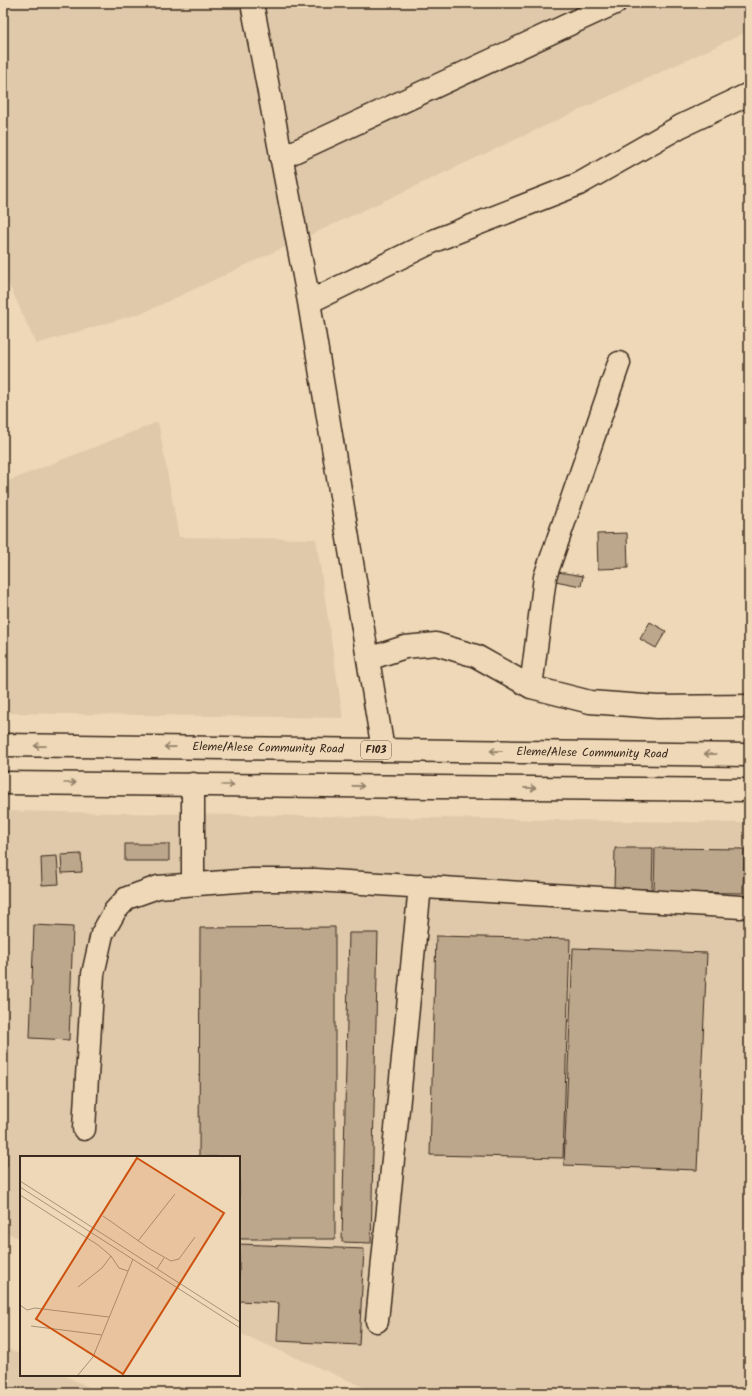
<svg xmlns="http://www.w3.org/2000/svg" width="752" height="1396" viewBox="0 0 752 1396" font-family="Kalam,sans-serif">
  <rect width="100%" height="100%" fill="#eed8b7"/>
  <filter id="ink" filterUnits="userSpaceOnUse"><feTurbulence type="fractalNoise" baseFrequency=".025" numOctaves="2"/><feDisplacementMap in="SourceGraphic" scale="8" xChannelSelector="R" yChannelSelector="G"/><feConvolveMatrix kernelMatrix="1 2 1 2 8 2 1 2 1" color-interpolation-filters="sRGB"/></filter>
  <g filter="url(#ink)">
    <path fill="#dfc9aa" d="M 3,3 L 749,3 L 749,31 L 145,312 L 36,344 L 3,271 Z
      M 158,422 L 179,537 L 316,539 L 343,718 L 3,713 L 3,483 Z
      M 3,811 L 749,823 L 749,1393 L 377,1393 L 239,1333 L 239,1157 L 21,1157 L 21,1239 L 3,1231 Z
      M 3,1347 L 21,1355 L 21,1375 L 63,1375 L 101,1393 L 3,1393 Z"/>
    <path fill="#bca78c" stroke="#3b2a1e" d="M 627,533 L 628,568 L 598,569 L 597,534 Z
      M 552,571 L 583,576 L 581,586 L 550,580 Z
      M 650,622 L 666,631 L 656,648 L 640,639 Z
      M 125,844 L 169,844 L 169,861 L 125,861 Z
      M 615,848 L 653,848 L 652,889 L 614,889 Z
      M 655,848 L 744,849 L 743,893 L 654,892 Z
      M 81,854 L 82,872 L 62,873 L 61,855 Z
      M 57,856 L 59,884 L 42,885 L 41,857 Z
      M 3,917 L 7,1166 L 3,1166 Z
      M 34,925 L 73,927 L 69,1040 L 30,1038 Z
      M 335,927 L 335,1239 L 239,1239 L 239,1157 L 199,1157 L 200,928 Z
      M 349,933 L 378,933 L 371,1243 L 342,1242 Z
      M 436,936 L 570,939 L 563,1158 L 430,1155 Z
      M 573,948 L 707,953 L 697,1170 L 564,1165 Z
      M 239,1244 L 364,1249 L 359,1345 L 277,1341 L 279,1303 L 239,1301 Z"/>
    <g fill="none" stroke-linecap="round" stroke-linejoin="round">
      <defs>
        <path id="minor" d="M 252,3 L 309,302 L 383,750
          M 281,158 L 615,3
          M 309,302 L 436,240 L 579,184 L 681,126 L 749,94
          M 368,659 L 405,647 L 436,644 L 476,656 L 531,687 L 590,702 L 657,707 L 749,706
          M 531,687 L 545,577 L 619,363
          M 193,884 L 193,784
          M 84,1129 L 93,974 L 102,934 L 115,911 L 127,898 L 158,887 L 251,880 L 316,880 L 741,907
          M 377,1321 L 420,886"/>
        <path id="major" d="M 3,745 L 749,755
          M 3,783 L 749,790"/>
      </defs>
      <use href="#minor" stroke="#3b2a1e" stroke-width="25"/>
      <use href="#major" stroke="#3b2a1e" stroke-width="25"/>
      <use href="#minor" stroke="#eed8b7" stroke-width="22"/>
      <use href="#major" stroke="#eed8b7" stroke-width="22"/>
    </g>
    <defs><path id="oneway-shaft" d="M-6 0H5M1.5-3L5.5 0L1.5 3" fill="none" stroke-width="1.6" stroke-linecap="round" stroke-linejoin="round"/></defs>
    <g stroke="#94816a">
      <use href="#oneway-shaft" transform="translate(40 746) rotate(-179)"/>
      <use href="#oneway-shaft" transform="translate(170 747) rotate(-179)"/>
      <use href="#oneway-shaft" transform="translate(496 751) rotate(-179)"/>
      <use href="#oneway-shaft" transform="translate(710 754) rotate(-179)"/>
      <use href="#oneway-shaft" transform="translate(70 783)"/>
      <use href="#oneway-shaft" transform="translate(228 785)"/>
      <use href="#oneway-shaft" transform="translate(358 786) rotate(1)"/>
      <use href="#oneway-shaft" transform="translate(530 788) rotate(1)"/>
    </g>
  </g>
  <g text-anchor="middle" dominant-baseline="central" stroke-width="3" stroke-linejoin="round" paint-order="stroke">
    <rect fill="#eed8b7" stroke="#715e4c" stroke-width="1" x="361" y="741" width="30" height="18" rx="3"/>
    <g font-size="11" font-weight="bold" fill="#3b2a1e">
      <text x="376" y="750">F103</text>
    </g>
    <g font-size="12" fill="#3b2a1e" stroke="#eed8b7">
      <text transform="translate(268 748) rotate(1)">Eleme/Alese Community Road</text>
      <text transform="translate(592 753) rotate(1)">Eleme/Alese Community Road</text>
    </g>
  </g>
  <g transform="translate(20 1156)">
    <rect width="220" height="220" fill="#eed8b7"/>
    <path fill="none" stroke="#a6927a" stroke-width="1" d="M 0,25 L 220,166M 0,31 L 220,172M 0,39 L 78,89 L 91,100 L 99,112 L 108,115M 83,60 L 130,93 L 151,105 L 159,103 L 175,81M 118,85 L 155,38M 137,113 L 144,102M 58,131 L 82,112 L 91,100M 0,149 L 7,154 L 15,152 L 89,161M 11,170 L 82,179M 58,219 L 73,201 L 113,103"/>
    <path fill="#ce520f" fill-opacity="0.15" stroke="#ce520f" stroke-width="2" d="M 117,2 L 204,57 L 103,218 L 16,163 Z"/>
    <rect width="220" height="220" fill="none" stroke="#3b2a1e" stroke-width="2"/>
  </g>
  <rect width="752" height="1396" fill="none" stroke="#eed8b7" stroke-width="16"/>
  <rect x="8" y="8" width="736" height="1380" fill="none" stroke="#3b2a1e" stroke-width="1.5" filter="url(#ink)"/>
</svg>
